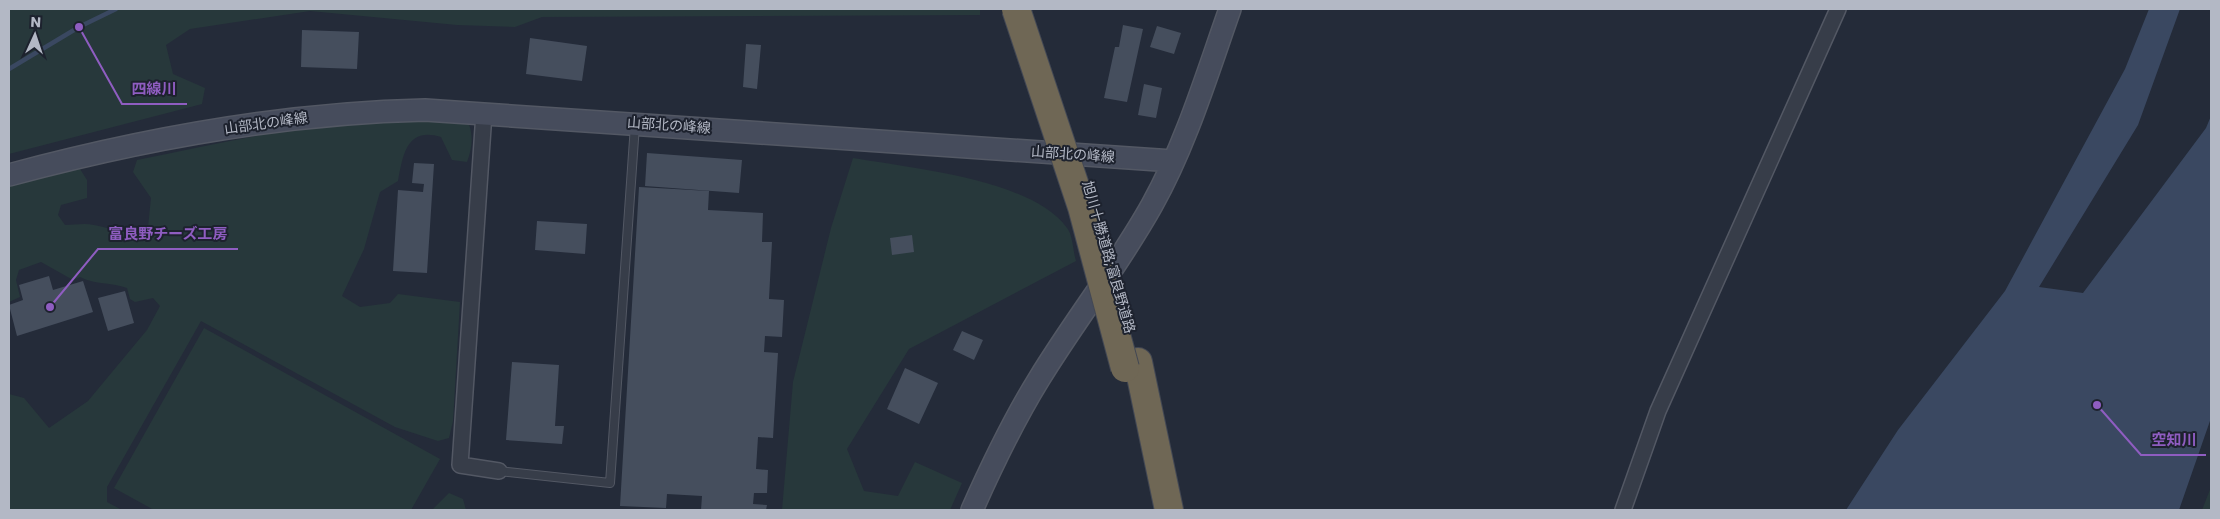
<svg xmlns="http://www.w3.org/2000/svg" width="2220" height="519" viewBox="0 0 2220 519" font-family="Poppins,'Noto Sans JP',sans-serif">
  <rect width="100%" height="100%" fill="#242b39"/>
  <path fill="#27383b" d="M 9,9 L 980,9 L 980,15 L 542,17 L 515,27 L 457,25 L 310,11 L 190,29 L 166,45 L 173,74 L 205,88 L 202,104 L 9,154 Z
    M 403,119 L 468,122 C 474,136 472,148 467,162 L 452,160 L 441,137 C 407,127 403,154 398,181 L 380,192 L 364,249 L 342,296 L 360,307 L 390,303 L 398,294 L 460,302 L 453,421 L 449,438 L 438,441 L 395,427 L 201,321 L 107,487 L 107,502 L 122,510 L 9,510 L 9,394 L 24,398 L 49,428 L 88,401 L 147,330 L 160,306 L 153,298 L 135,302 L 130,299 L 127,288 C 112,282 95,285 80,277 L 73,280 L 41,262 L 19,270 L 16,280 L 20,297 L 9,302 L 9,182 L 80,169 L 87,180 L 87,198 L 61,205 L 58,215 L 65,225 C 74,225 85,223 94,225 C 114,229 128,236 148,227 L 151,198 L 133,172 L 137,160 C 225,142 313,121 403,119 Z
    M 853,158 C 910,168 1032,179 1067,228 C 1073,235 1073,252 1076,261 L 909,349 L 847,449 L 864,491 L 898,496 L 915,462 L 962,483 L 950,510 L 782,510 L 793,382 L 831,228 Z
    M 204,328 L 440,459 L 411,510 L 154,510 L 114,488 Z
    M 2211,487 L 2211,510 L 2202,510 Z
    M 449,493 L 463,499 L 466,510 L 432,510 Z"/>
  <path fill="#3a4861" d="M 2149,9 L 2180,9 L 2138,125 L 2039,287 L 2083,293 L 2206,128 L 2211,116 L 2211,418 L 2179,510 L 1846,510 L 1898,430 L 2005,291 L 2125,69 Z"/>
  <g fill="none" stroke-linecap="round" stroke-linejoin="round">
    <path stroke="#3a4861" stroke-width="4.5" d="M 9,69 L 79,27 L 116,9"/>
  </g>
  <path fill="#454e5d" d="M 1123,25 L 1143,29 L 1127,102 L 1104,98 L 1115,47 L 1119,47 Z
    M 1157,26 L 1181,33 L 1174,54 L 1150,47 Z
    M 302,30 L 359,32 L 357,69 L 301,67 Z
    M 530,38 L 587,46 L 582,81 L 526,74 Z
    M 746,44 L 761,45 L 757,89 L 743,87 Z
    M 1144,84 L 1162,88 L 1156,118 L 1138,115 Z
    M 647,153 L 742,160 L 739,193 L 645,186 Z
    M 414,163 L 434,164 L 427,273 L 393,271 L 398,190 L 423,192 L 424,184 L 412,183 Z
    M 639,187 L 709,191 L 708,210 L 763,213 L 762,242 L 772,242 L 769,299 L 784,300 L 782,337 L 765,336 L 764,352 L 778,353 L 773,438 L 758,437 L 756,469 L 768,470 L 767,493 L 754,493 L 753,504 L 767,505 L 766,510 L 701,510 L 702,496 L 667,494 L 666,508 L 620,506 Z
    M 537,221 L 587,224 L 585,254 L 535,250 Z
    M 912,235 L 914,252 L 892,255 L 890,238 Z
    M 49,276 L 53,290 L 83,281 L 93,312 L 17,336 L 9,305 L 23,300 L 19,285 Z
    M 125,291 L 134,323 L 108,331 L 98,298 Z
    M 962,331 L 983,340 L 974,360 L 953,350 Z
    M 512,362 L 559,365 L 555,426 L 564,426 L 562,444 L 506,440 Z
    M 905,368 L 938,383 L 919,424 L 887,409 Z"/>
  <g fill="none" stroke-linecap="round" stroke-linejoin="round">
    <defs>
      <path id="lane" d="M 499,471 L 610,483 L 635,125"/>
      <path id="street" d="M 484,113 L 460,465 L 499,471
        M 1623,510 L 1658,411 L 1838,9"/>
      <path id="secondary" d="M 9,175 C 143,139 286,113 425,110 L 1173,161
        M 972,510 C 992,465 1013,421 1039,379 C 1075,320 1118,266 1152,205 C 1186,144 1207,74 1230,9"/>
      <path id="highway" d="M 1138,362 L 1169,510"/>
    </defs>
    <use href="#lane" stroke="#535864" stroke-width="10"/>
    <use href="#street" stroke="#535864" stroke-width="18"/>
    <use href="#secondary" stroke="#535864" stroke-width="24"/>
    <use href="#highway" stroke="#434854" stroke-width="30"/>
    <use href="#lane" stroke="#373d49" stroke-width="8"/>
    <use href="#street" stroke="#373d49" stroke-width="15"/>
    <use href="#secondary" stroke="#464c5c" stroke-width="21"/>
    <use href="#highway" stroke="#6f6755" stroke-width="28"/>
    <defs>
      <path id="highway-bridge" d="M 1016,9 L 1082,207 L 1125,368"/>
    </defs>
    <use href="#highway-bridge" stroke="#434854" stroke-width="30" stroke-linecap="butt"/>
    <use href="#highway-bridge" stroke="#6f6755" stroke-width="28"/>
  </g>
  <g text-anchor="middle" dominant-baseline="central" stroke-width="4" stroke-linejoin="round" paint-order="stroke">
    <g font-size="14" fill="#b3b8c5" stroke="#1d222e">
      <text transform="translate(266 123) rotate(-8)">山部北の峰線</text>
      <text transform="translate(669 125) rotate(4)">山部北の峰線</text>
      <text transform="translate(1073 154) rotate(4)">山部北の峰線</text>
      <text transform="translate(1109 257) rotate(74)">旭川十勝道路;富良野道路</text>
    </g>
  </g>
  <path fill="none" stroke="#8f5dc1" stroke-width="2" d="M79 27L122 104H187M50 307L98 249H238M2097 405L2141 455H2206"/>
  <g fill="#8f5dc1" stroke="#1d222e" stroke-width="2">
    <circle cx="79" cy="27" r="5"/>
    <circle cx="50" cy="307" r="5"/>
    <circle cx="2097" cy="405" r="5"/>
  </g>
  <g font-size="15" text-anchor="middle" font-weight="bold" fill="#8f5dc1" stroke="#1d222e" stroke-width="4" stroke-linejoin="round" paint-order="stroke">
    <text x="154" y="94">四線川</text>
    <text x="168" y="239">富良野チーズ工房</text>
    <text x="2174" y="445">空知川</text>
  </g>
  <rect width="2220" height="519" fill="none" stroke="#b3b8c5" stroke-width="20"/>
  <g transform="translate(35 35) rotate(3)" stroke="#1d222e" stroke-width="4" paint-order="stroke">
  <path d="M0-4L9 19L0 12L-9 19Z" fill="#b3b8c5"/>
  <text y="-8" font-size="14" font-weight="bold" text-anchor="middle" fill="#b3b8c5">N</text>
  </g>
</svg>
